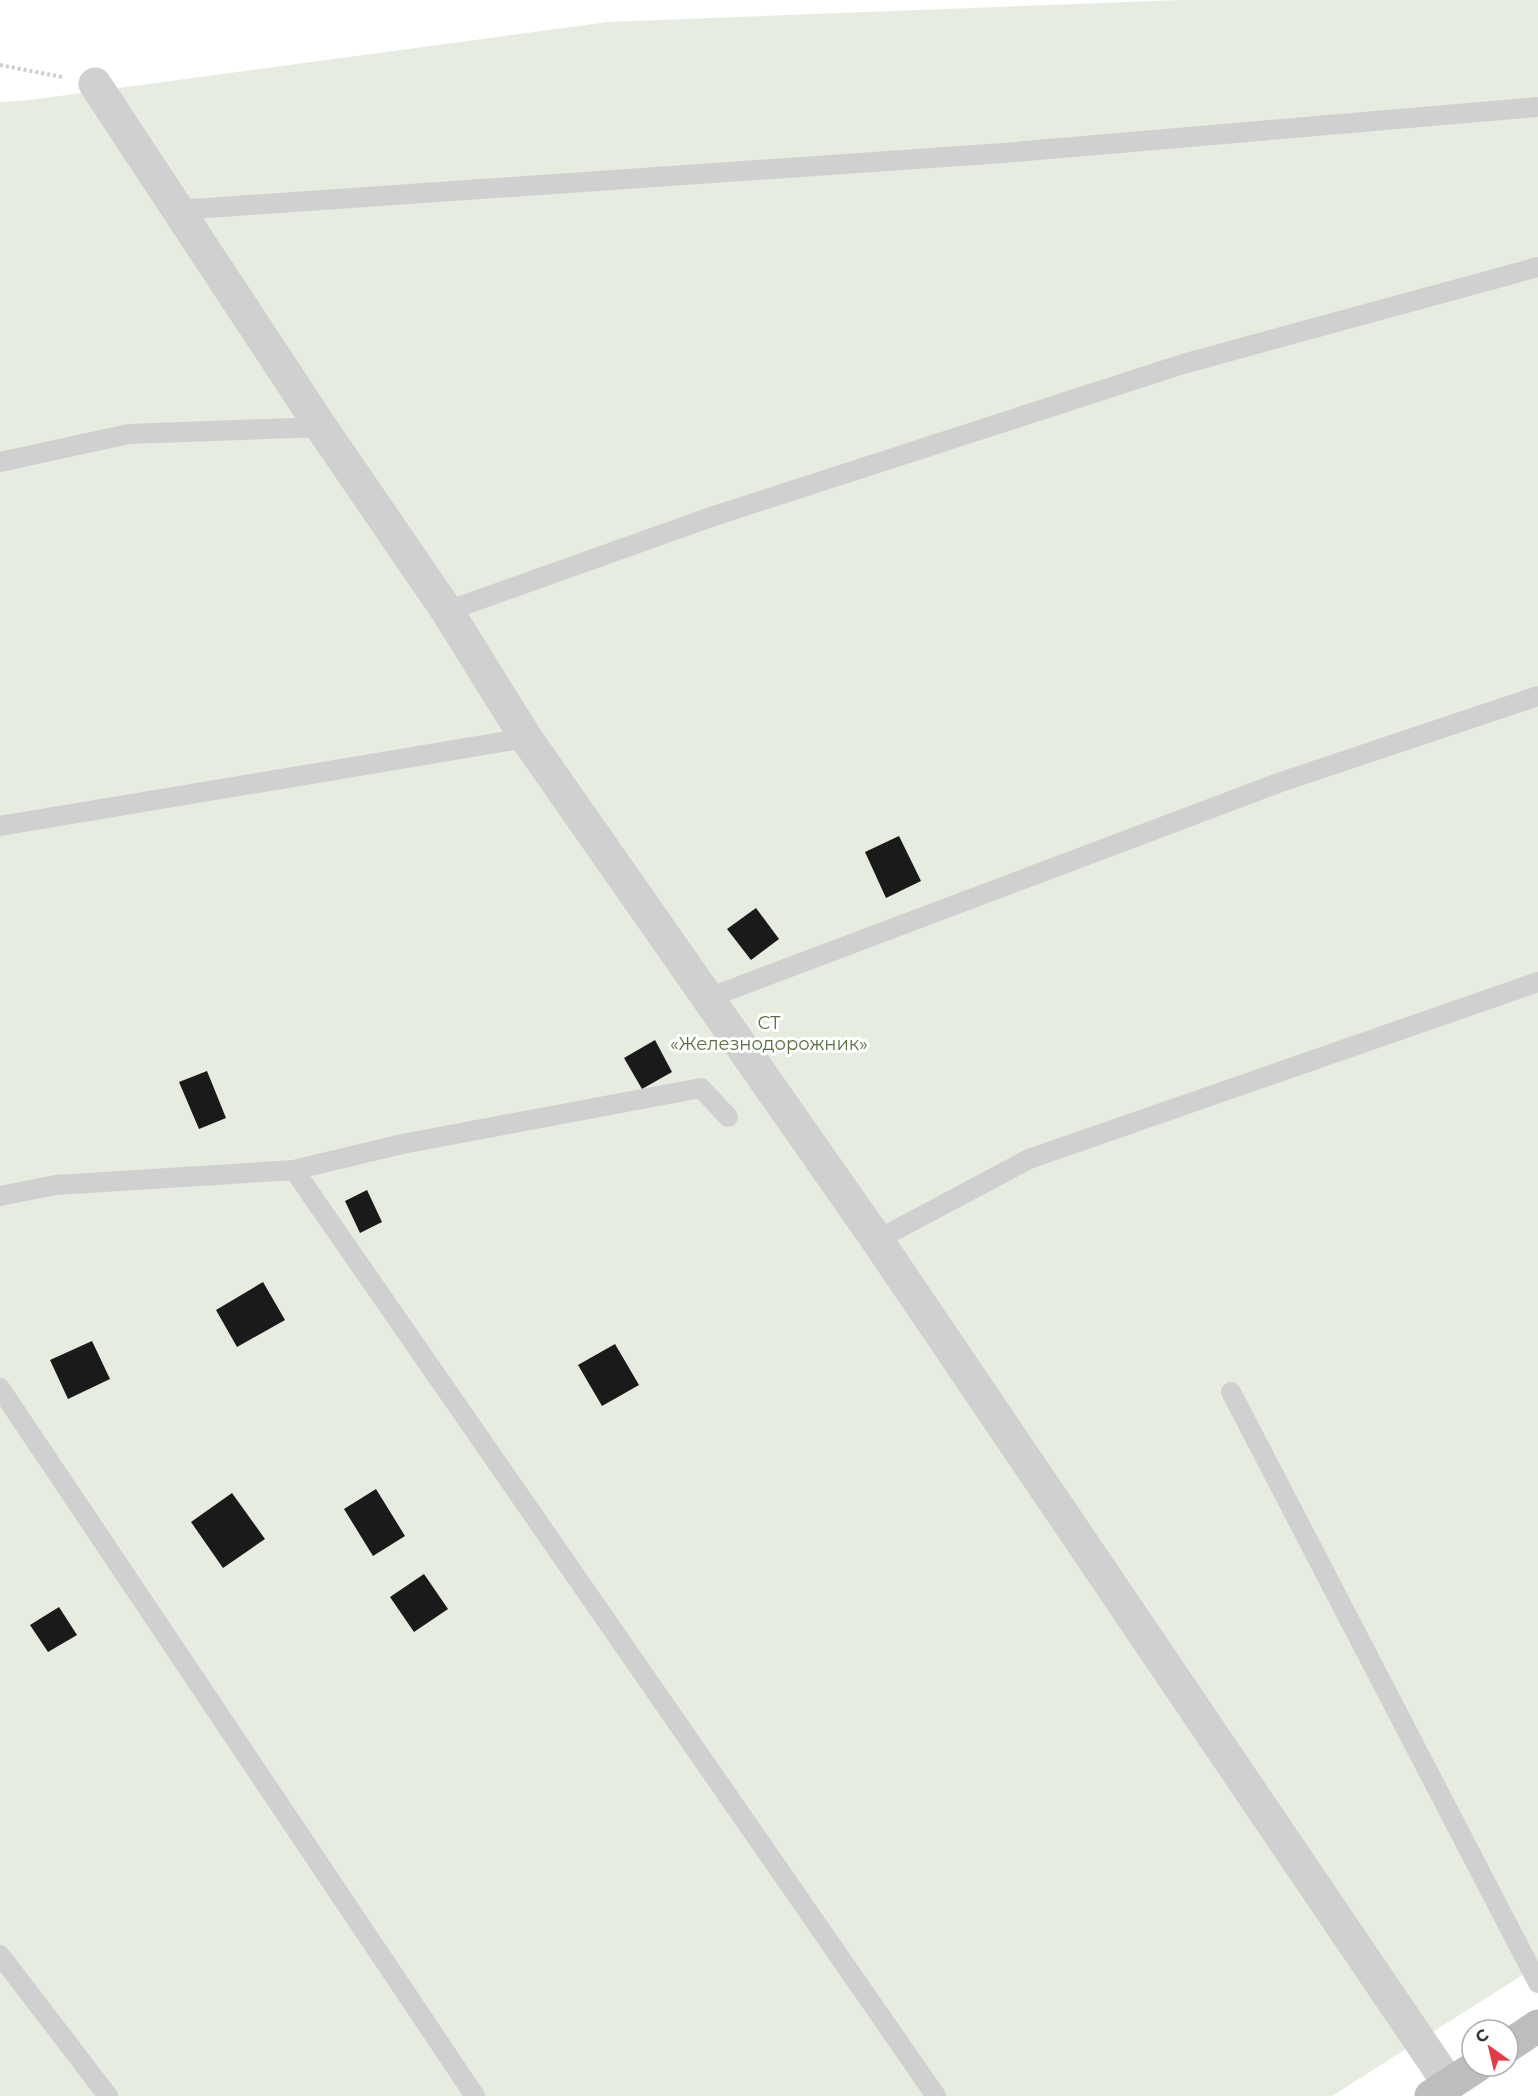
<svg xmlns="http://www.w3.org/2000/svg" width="1538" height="2096" viewBox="0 0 1538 2096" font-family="Montserrat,sans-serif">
  <rect width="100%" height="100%" fill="#fff"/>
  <path fill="#e6ecdf" d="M 1182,0 L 1538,0 L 1538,1965 L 1332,2096 L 0,2096 L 0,102 L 22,101 L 608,22 Z"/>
  <path fill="#1a1a1a" d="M 899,836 L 921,881 L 886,898 L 865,852 Z
    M 756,908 L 779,939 L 751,960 L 727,929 Z
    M 655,1040 L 672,1072 L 642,1089 L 624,1058 Z
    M 207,1071 L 226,1118 L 199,1129 L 179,1082 Z
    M 367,1190 L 382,1222 L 360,1233 L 345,1201 Z
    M 263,1282 L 285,1320 L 237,1347 L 216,1310 Z
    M 92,1341 L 110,1379 L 68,1399 L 50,1360 Z
    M 615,1344 L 639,1385 L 602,1406 L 578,1365 Z
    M 376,1489 L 405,1536 L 373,1556 L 344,1509 Z
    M 232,1493 L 265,1539 L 223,1568 L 191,1522 Z
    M 424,1574 L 448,1609 L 414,1632 L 390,1597 Z
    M 59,1607 L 77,1635 L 48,1652 L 30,1625 Z"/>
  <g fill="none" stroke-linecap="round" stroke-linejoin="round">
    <path stroke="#cdcdcd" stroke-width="4" stroke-dasharray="3 3" stroke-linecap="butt" d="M 0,65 L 62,77"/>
    <path stroke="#d0d0d0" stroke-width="20" d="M 178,210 L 1003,153 L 1538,107
      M 0,462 L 129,434 L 321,427
      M 447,611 L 711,517 L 1183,364 L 1538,267
      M 0,826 L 526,738
      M 708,998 L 1281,782 L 1538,696
      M 294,1170 L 936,2096
      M 0,1196 L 56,1185 L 294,1170 L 402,1144 L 701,1088 L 728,1117
      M 877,1240 L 1029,1159 L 1538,982
      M 0,1388 L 475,2096
      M 1231,1392 L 1538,1983
      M 0,1955 L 108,2096"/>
    <path stroke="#d0d0d0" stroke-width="33" d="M 95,84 L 321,427 L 447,611 L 526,738 L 877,1240 L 1449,2084"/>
    <path stroke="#bdbdbd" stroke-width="33" d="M 1508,2046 L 1538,2026
      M 1431,2096 L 1477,2066"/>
  </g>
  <g text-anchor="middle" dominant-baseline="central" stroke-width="6" stroke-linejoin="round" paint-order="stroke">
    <g font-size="18" fill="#56703f" stroke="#fff">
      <text x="769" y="1023">СТ<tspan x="769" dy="21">«Железнодорожник»</tspan></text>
    </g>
  </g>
  <g transform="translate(1490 2048) rotate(326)"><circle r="28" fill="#ffffff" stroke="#adadad" stroke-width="1.5"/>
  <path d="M0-4.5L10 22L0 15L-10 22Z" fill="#e63946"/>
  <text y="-9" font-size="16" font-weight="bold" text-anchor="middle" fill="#333333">С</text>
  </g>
</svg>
